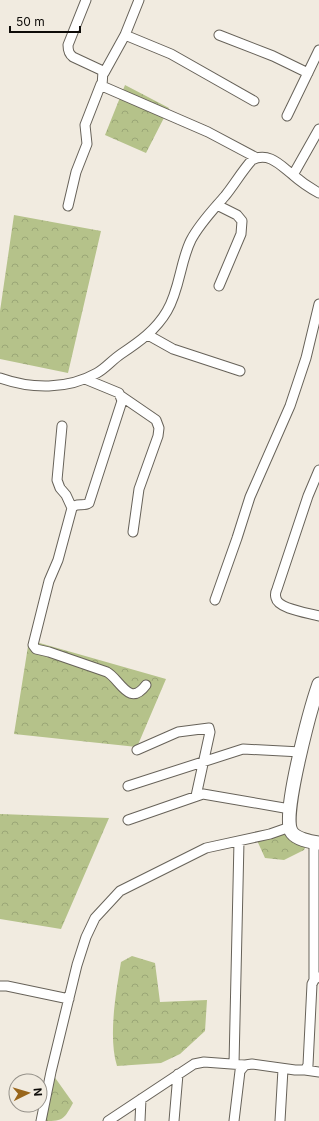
<svg xmlns="http://www.w3.org/2000/svg" width="319" height="1121" viewBox="0 0 319 1121" font-family="Inter,sans-serif">
  <defs>
    <pattern id="park-crowns" width="20" height="18" patternUnits="userSpaceOnUse"><rect width="20" height="18" fill="#b5c28a"/><path d="M2 6a3 3 0 1 1 6 0M12 15a3 3 0 1 1 6 0" fill="none" stroke="#9aa676"/></pattern>
  </defs>
  <rect width="100%" height="100%" fill="#f1ebe0"/>
  <path fill="url(#park-crowns)" d="M 125,85 L 169,108 L 146,153 L 105,135 Z
    M 14,215 L 101,231 L 68,373 L 0,359 L 0,311 Z
    M 29,640 L 166,679 L 137,747 L 14,734 Z
    M 0,814 L 109,818 L 61,929 L 0,919 Z
    M 291,829 L 311,834 L 304,850 L 284,860 L 265,858 L 255,836 Z
    M 132,956 L 155,963 L 160,1002 L 207,1000 L 205,1031 L 180,1054 L 161,1063 L 117,1066 C 108,1037 116,992 121,962 Z
    M 51,1072 L 73,1103 C 63,1121 63,1121 41,1121 Z"/>
  <g fill="none" stroke-linecap="round" stroke-linejoin="round">
    <defs>
      <path id="street" d="M 86,0 L 68,45 C 68,51 69,54 73,57 L 103,71 L 102,86 L 208,132 L 257,158
        M 125,35 L 171,54 L 254,101
        M 219,35 L 273,56 L 308,73
        M 104,73 L 125,35 L 139,0
        M 287,116 L 319,50
        M 293,175 L 319,129
        M 217,205 L 237,215 L 242,221 L 241,234 L 219,286
        M 68,206 L 76,172 L 87,144 L 85,125 L 101,84
        M 148,335 L 173,349 L 240,371
        M 0,378 C 31,389 67,390 97,373 C 106,368 112,360 121,354 C 139,342 156,330 167,311 C 180,289 180,262 191,240 C 200,223 213,210 225,196 C 234,185 242,171 252,160 C 269,151 281,166 293,175 C 301,182 310,188 319,193
        M 85,379 L 119,393 L 122,401 L 89,503 C 84,507 76,502 72,508 L 58,560 L 49,581 L 33,645 L 36,649 L 49,652 L 107,672 C 120,679 129,708 146,685
        M 121,396 L 156,420 L 159,428 L 158,436 L 139,489 L 133,532
        M 62,426 L 57,480 L 60,488 L 66,495 L 72,508
        M 319,470 L 308,496 L 277,589 C 276,591 275,595 276,598 C 278,609 309,613 319,616
        M 215,600 L 237,538 L 250,497 L 290,406 L 306,358 L 319,304
        M 137,750 L 178,732 L 209,728 L 210,732 L 196,796
        M 128,786 L 243,749 L 301,752
        M 128,820 L 203,794 L 290,809
        M 314,980 L 314,842
        M 0,986 L 7,986 L 69,999
        M 234,1064 L 239,841
        M 305,1070 L 308,1065 L 312,984 L 314,980 L 318,977
        M 41,1121 L 51,1072 L 77,965 L 86,937 L 95,918 L 120,891 L 206,848 L 270,834 L 290,827
        M 108,1121 L 194,1064 L 204,1062 L 245,1065
        M 140,1121 L 141,1099
        M 174,1121 L 178,1074
        M 234,1121 L 240,1071 L 245,1065 L 252,1064 L 295,1070 L 305,1070 L 319,1072
        M 280,1121 L 283,1069"/>
      <path id="secondary" d="M 319,684 C 311,707 282,813 291,831 C 295,839 311,842 319,843"/>
    </defs>
    <use href="#street" stroke="#676259" stroke-width="11"/>
    <use href="#secondary" stroke="#676259" stroke-width="15"/>
    <use href="#street" stroke="#fff" stroke-width="9"/>
    <use href="#secondary" stroke="#fff" stroke-width="13"/>
  </g>
  <g transform="translate(28 1093) rotate(85)"><circle r="19" fill="#f1ebe0" stroke="#96928a"/>
  <path d="M0-3L7 15L0 10L-7 15Z" fill="#99661b"/>
  <text y="-6" font-size="11" font-weight="bold" text-anchor="middle" fill="#0e0c09">N</text>
  </g>
  <path d="M10 26v6h70v-6" fill="none" stroke="#0e0c09" stroke-width="2"/>
  <text x="16" y="26" font-size="12" fill="#0e0c09" stroke="#f1ebe0" stroke-width="3" paint-order="stroke">50 m</text>
</svg>
